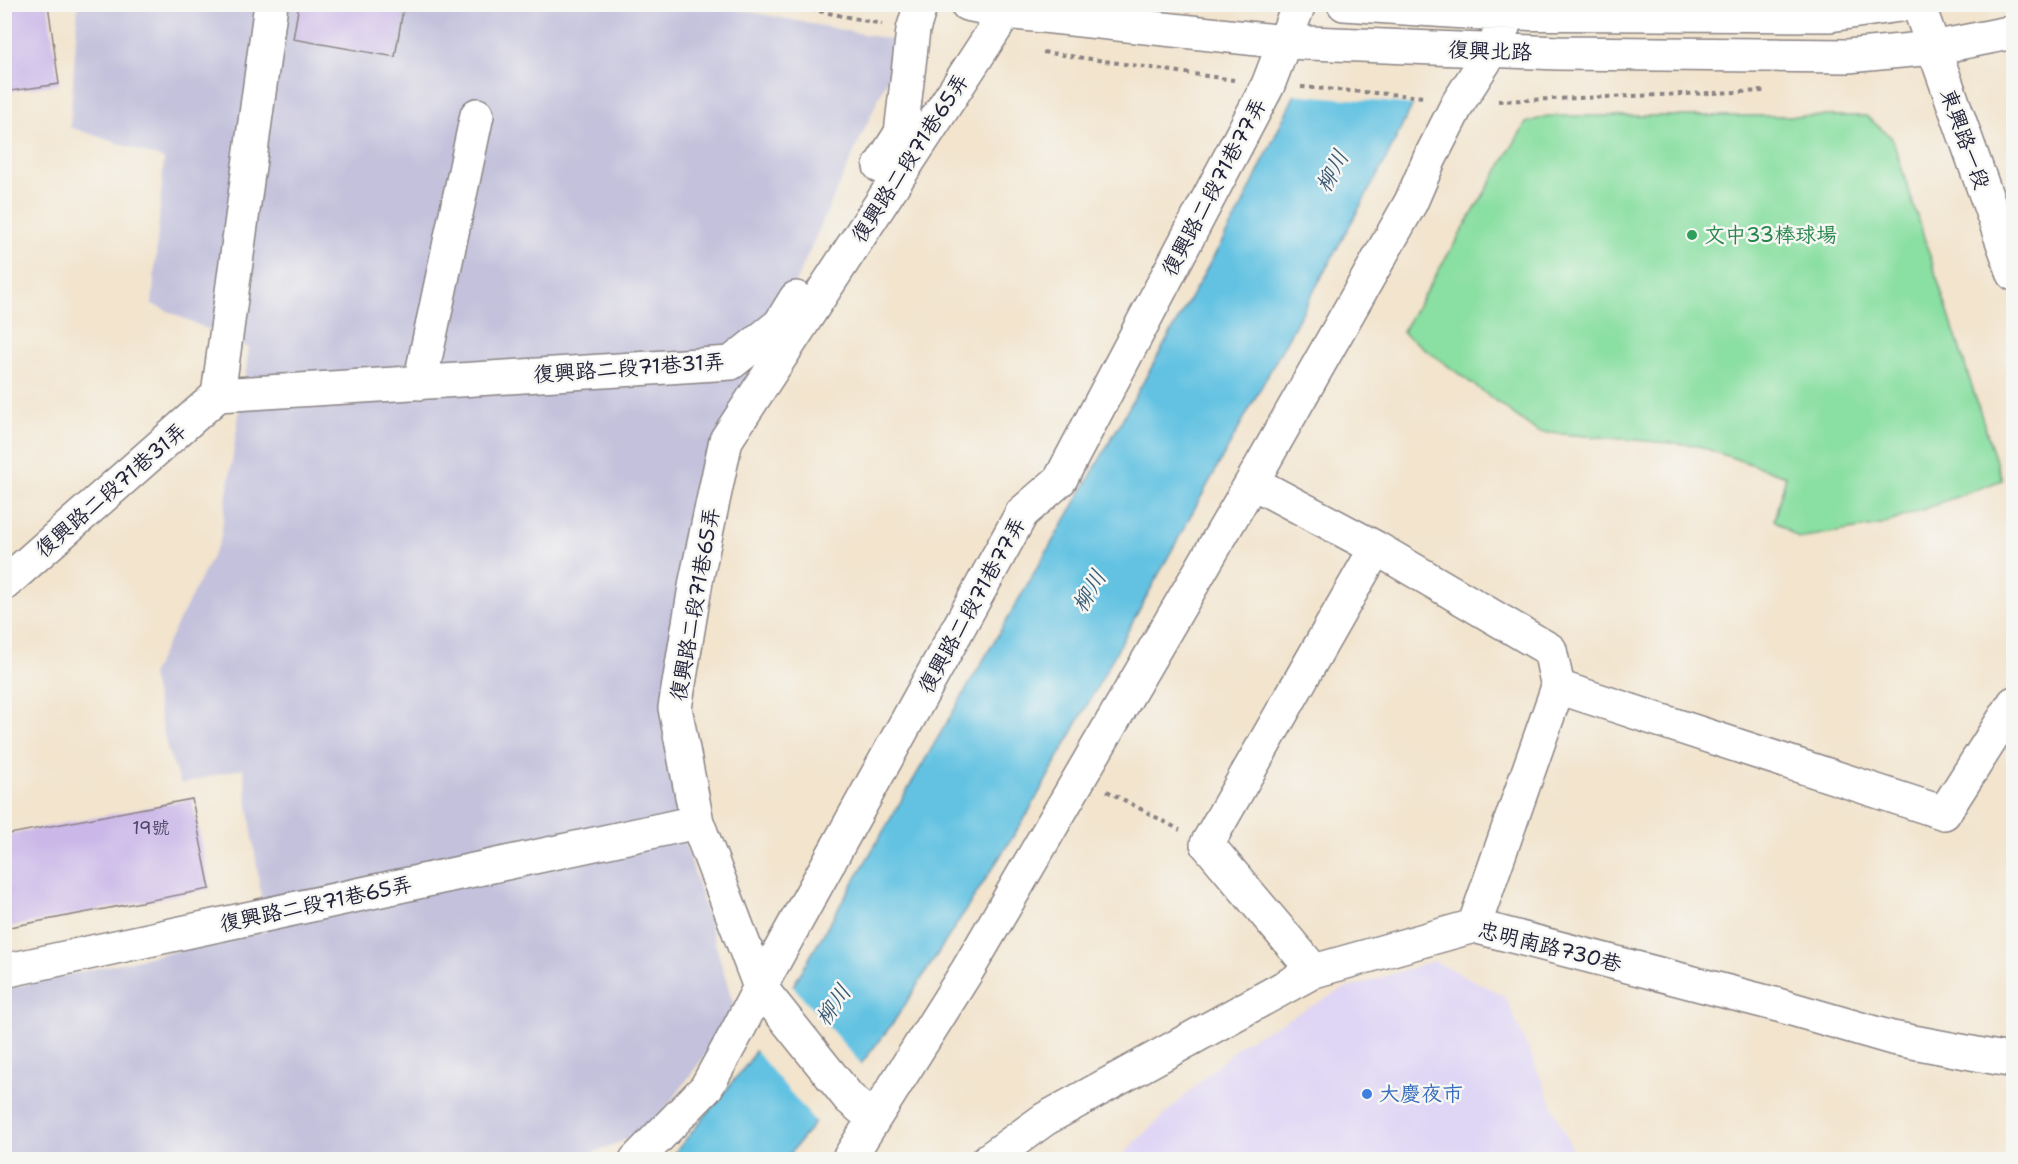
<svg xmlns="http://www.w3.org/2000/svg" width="2018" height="1164" viewBox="0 0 2018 1164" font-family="'Shantell Sans','LXGW WenKai TC',sans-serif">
  <rect width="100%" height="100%" fill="#f6f6f2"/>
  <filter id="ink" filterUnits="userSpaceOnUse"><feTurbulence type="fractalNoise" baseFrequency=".0167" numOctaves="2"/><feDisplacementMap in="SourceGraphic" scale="12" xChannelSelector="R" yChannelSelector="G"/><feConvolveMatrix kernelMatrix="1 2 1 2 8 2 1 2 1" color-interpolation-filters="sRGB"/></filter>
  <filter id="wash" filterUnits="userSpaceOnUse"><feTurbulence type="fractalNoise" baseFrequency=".008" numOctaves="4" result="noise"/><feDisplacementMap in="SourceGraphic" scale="24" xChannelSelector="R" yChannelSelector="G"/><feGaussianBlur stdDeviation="1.35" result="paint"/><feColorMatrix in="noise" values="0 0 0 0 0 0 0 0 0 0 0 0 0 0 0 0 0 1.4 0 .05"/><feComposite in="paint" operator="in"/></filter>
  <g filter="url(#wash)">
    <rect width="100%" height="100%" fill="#f2e4cd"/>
    <path fill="#dfd5f5" d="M 1434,961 L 1505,996 L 1576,1159 L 1120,1159 L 1134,1143 L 1241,1044 L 1342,990 Z"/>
    <path fill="#c3c1db" d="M 711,4 L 904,42 L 776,325 L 687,614 L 682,832 L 736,1013 L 650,1130 L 576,1160 L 5,1159 L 4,989 L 266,931 L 243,768 L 181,784 L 168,752 L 151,675 L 220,541 L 249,348 L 152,304 L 164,159 L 70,127 L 78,5 Z"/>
    <path fill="#8adfa2" stroke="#56806e" stroke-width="1.5" d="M 1547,116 L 1866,116 L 1892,138 L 2002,480 L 1881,525 L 1798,538 L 1774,520 L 1786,476 L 1695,445 L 1538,432 L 1402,332 L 1526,123 Z"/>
    <path fill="#64c2e2" stroke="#43728e" stroke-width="1.5" d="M 1337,5 L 1440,49 L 1385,161 L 1028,813 L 893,1023 L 786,1159 L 669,1160 L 748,1063 L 1086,484 L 1242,206 Z"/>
    <path fill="#f2e4cd" d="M 1333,4 L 1464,4 L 1417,105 L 1292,94 Z
      M 791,984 L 863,1066 L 817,1124 L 753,1048 Z"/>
    <g id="blocks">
      <path fill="#cbb7e8" d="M 4,4 L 48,4 L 59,84 L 4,92 Z
        M 299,4 L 404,4 L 395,57 L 293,39 Z
        M 192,799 L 210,889 L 4,928 L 4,835 Z"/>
    </g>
  </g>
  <g filter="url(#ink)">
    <use href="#blocks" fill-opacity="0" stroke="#8a8384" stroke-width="1.5"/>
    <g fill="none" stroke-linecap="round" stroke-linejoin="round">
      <defs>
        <path id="minor" d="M 967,4 L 1006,12 L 1285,42 L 1558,53 L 1848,56 L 1933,48 L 2014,32
          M 1344,4 L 1480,13 L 1830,15 L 1907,4
          M 1918,4 L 2014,274
          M 880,166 L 901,133 L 913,30 L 921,4
          M 420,383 L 477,115
          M 218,395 L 271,4
          M 1252,482 L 1376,548 L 1207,844 L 1314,971
          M 1376,548 L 1550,650 L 1558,687
          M 4,584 L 218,395 L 731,363 L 780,324 L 796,298
          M 697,822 L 760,987 L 849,1098 L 873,1118
          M 1474,926 L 1558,687 L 1944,813 L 2014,703
          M 4,971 L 697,822 L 675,708 L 696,581 L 726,440 L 1006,12
          M 636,1160 L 706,1088 L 737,1032 L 760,987 L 1022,513 L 1060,480 L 1268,85 L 1299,4
          M 848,1160 L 967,971 L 1252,482 L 1411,202 L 1430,158 L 1458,103 L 1492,50 L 1514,4
          M 988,1160 L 1045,1119 L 1314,971 L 1474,926 L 1778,1005 L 1892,1038 L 2014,1061"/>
      </defs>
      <use href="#minor" stroke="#8a8384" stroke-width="36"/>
      <path stroke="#8a8384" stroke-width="4" stroke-dasharray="4.5 4.5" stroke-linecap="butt" d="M 784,4 L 882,24
        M 1043,52 L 1234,80
        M 1301,87 L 1425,97
        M 1498,101 L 1766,91
        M 1107,791 L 1180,830"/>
      <use href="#minor" stroke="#fff" stroke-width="33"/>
    </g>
  </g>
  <circle fill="#2e9e5b" stroke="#f6f6f2" stroke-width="2" cx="1692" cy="235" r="6"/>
  <circle fill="#3f7fe0" stroke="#f6f6f2" stroke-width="2" cx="1367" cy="1094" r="6"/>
  <g text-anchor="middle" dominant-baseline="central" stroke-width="5" stroke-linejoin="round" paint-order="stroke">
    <g font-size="18" fill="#4c4766">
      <text x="151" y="828">19號</text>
    </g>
    <g font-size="21" fill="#22223b" stroke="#f6f6f2">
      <text transform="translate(1490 51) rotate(2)">復興北路</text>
      <text transform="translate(1965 139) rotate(70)">東興路一段</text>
      <text transform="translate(910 158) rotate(-57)">復興路二段71巷65弄</text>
      <text transform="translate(1214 187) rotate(-62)">復興路二段71巷77弄</text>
      <text transform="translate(629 368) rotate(-4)">復興路二段71巷31弄</text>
      <text transform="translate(111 490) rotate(-41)">復興路二段71巷31弄</text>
      <text transform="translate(695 604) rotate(-80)">復興路二段71巷65弄</text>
      <text transform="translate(972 605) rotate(-61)">復興路二段71巷77弄</text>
      <text transform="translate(316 904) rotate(-12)">復興路二段71巷65弄</text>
      <text transform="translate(1550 947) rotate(14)">忠明南路730巷</text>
    </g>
    <g font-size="21" fill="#27864d" stroke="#f6f6f2" text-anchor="start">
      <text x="1704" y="235">文中33棒球場</text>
    </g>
    <g font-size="21" fill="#366cbe" stroke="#f6f6f2" text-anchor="start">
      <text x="1379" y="1094">大慶夜市</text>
    </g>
    <g font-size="22" font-style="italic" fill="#395a75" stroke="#f6f6f2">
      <text transform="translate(1332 171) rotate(-61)">柳川</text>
      <text transform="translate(1089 591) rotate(-59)">柳川</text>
      <text transform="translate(833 1005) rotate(-55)">柳川</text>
    </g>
  </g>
  <rect width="2018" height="1164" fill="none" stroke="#f6f6f2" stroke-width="24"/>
</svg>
